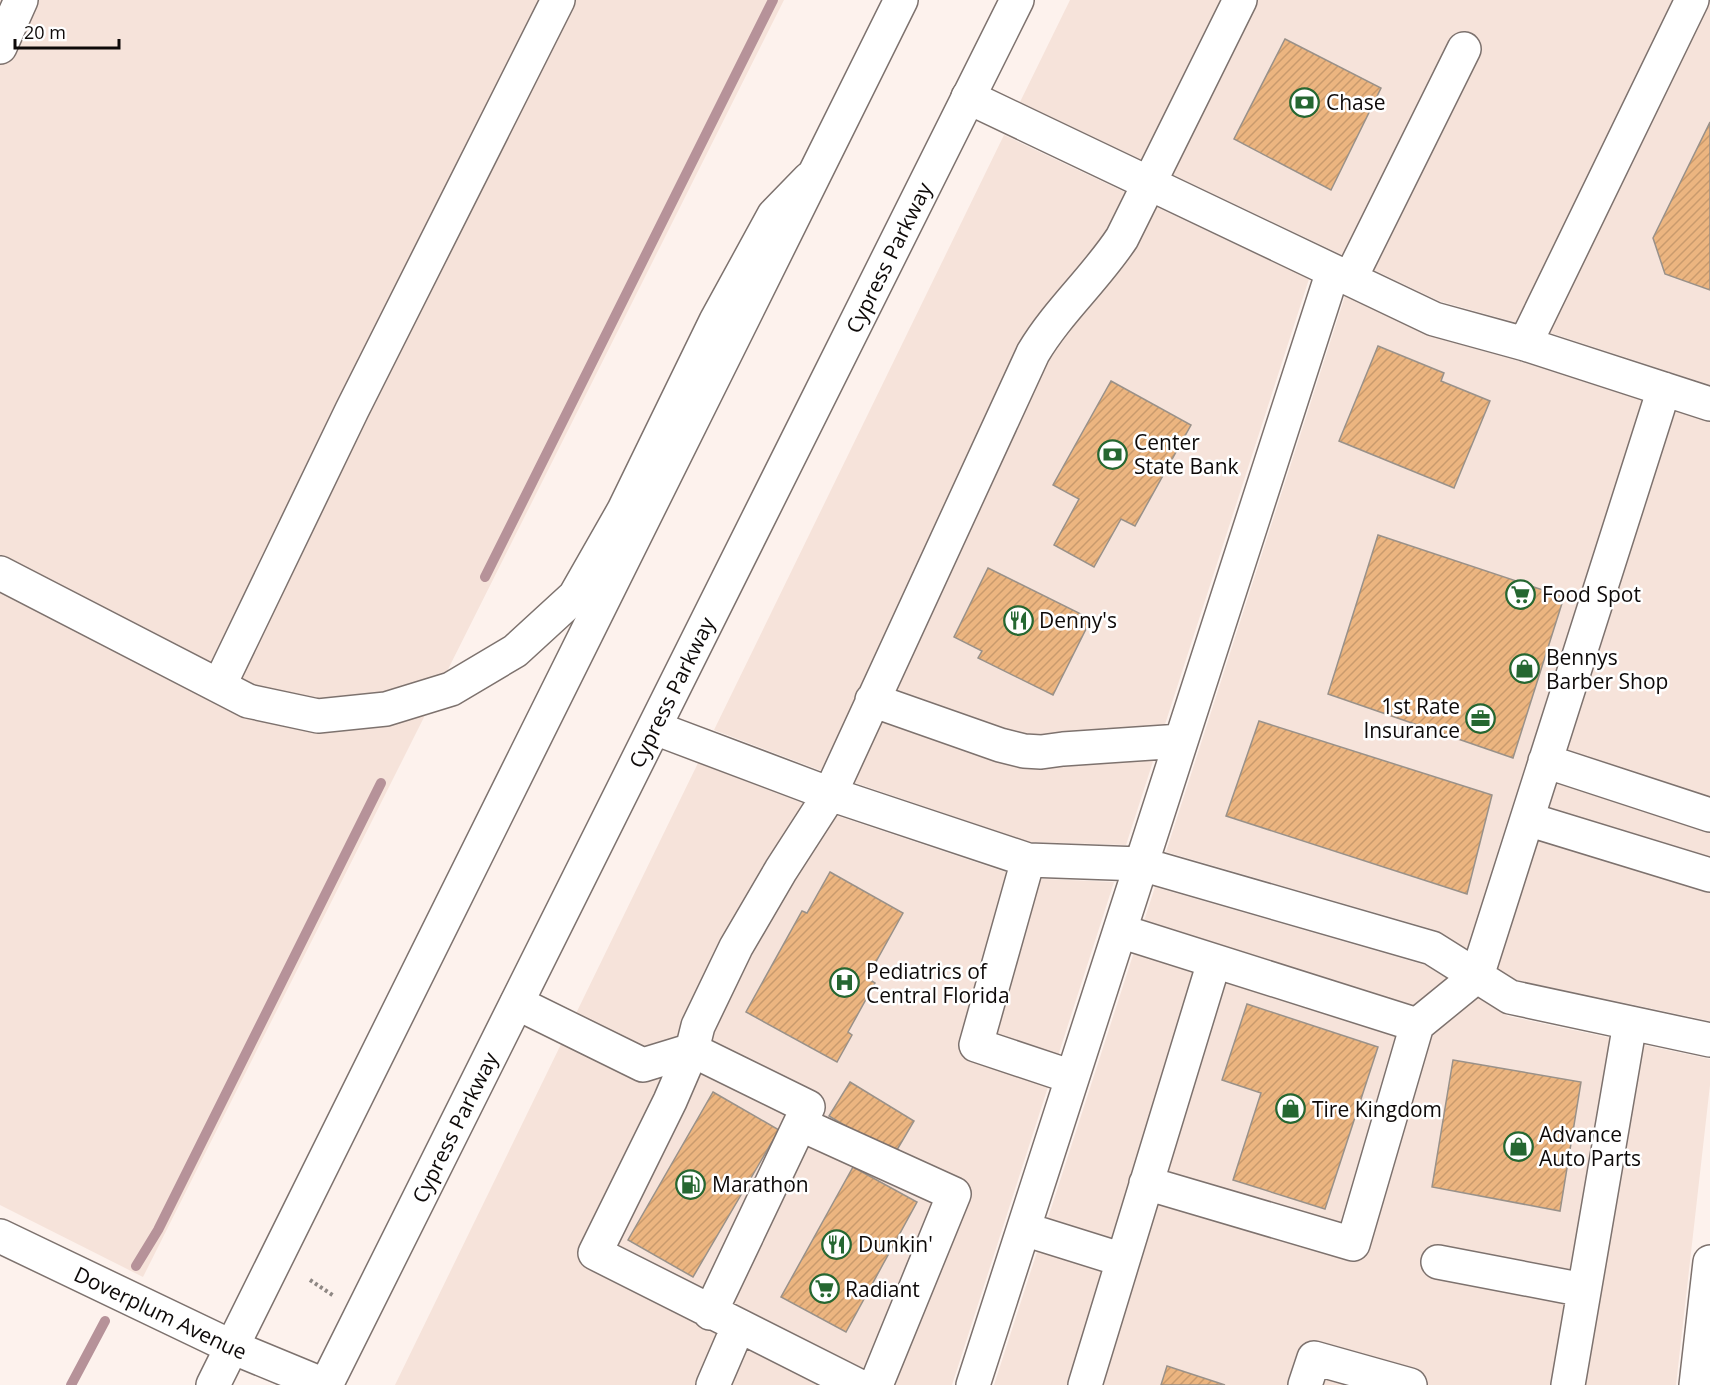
<svg xmlns="http://www.w3.org/2000/svg" width="1710" height="1385" viewBox="0 0 1710 1385" font-family="'Open Sans',sans-serif">
  <defs>
    <pattern id="building-hatch" width="6" height="6" patternUnits="userSpaceOnUse" patternTransform="scale(1.5)"><rect width="6" height="6" fill="#ecb580"/><path d="M-1 1l2-2M0 6l6-6M5 7l2-2" fill="none" stroke="#c99a6d"/></pattern>
  </defs>
  <rect width="100%" height="100%" fill="#fdf2ed"/>
  <path fill="#f6e3da" d="M 0,0 L 784,0 L 143,1277 L 0,1205 Z
    M 1070,0 L 1710,0 L 1710,385 L 1529,326 L 1439,301 L 1020,102 Z
    M 1004,135 L 1309,279 L 1126,845 L 1029,842 L 835,776 L 714,730 Z
    M 1345,296 L 1430,336 L 1522,362 L 1710,422 L 1710,1021 L 1516,980 L 1435,930 L 1166,852 Z
    M 698,763 L 826,812 L 1023,878 L 1114,882 L 952,1385 L 395,1385 Z
    M 1155,887 L 1425,965 L 1508,1016 L 1710,1059 L 1710,1085 L 1676,1385 L 994,1385 Z"/>
  <g fill="none" stroke-linecap="round" stroke-linejoin="round">
    <path stroke="#b69299" stroke-width="10" d="M 485,577 L 773,0
      M 136,1266 L 158,1230 L 381,783
      M 71,1385 L 105,1321"/>
  </g>
  <path fill="url(#building-hatch)" stroke="#999189" stroke-width="1.5" d="M 1285,39 L 1381,88 L 1331,190 L 1234,139 Z
    M 1710,122 L 1710,290 L 1665,274 L 1653,238 Z
    M 1378,346 L 1444,373 L 1441,381 L 1490,401 L 1454,488 L 1339,441 Z
    M 1111,381 L 1191,425 L 1135,526 L 1121,519 L 1094,567 L 1054,545 L 1079,499 L 1053,485 Z
    M 1378,535 L 1564,597 L 1513,758 L 1328,694 Z
    M 988,568 L 1091,619 L 1053,695 L 978,658 L 982,651 L 954,637 Z
    M 1259,721 L 1492,795 L 1467,894 L 1226,816 Z
    M 830,872 L 903,913 L 867,978 L 875,983 L 848,1032 L 852,1035 L 837,1062 L 746,1012 L 802,911 L 807,913 Z
    M 1247,1004 L 1378,1047 L 1325,1209 L 1233,1180 L 1261,1093 L 1222,1080 Z
    M 1453,1060 L 1581,1082 L 1560,1211 L 1432,1187 Z
    M 850,1082 L 914,1121 L 894,1155 L 829,1116 Z
    M 713,1092 L 779,1130 L 693,1277 L 628,1240 Z
    M 853,1167 L 917,1202 L 846,1332 L 781,1297 Z
    M 1167,1366 L 1225,1385 L 1161,1385 Z"/>
  <g fill="none" stroke-linecap="round" stroke-linejoin="round">
    <defs>
      <path id="minor" d="M 0,47 L 21,0
        M 968,97 L 1434,319 L 1525,344 L 1710,404
        M 1350,279 L 1464,49
        M 1525,344 L 1692,0
        M 0,573 L 248,701 L 318,716 L 386,709 L 451,689 L 515,651 L 575,596 L 624,510 L 716,321 L 774,215 L 809,179
        M 219,686 L 352,410 L 558,0
        M 872,700 L 1000,745 L 1024,751 L 1041,752 L 1063,749 L 1181,741
        M 655,728 L 830,794 L 1028,860 L 1141,864 L 1432,948 L 1510,997 L 1710,1040
        M 1545,761 L 1710,815
        M 1527,819 L 1710,875
        M 1028,860 L 976,1045 L 1072,1077
        M 1120,931 L 1417,1025 L 1477,976 L 1664,389
        M 517,1003 L 643,1065 L 692,1050 L 808,1107 L 710,1313
        M 800,1124 L 954,1194 L 876,1385
        M 1146,1183 L 1353,1244 L 1417,1025
        M 1024,1229 L 1123,1260
        M 1438,1262 L 1584,1290
        M 713,1385 L 738,1327
        M 857,1385 L 595,1253 L 670,1101 L 692,1050 L 698,1026 L 736,947 L 781,870 L 830,794 L 1033,353 C 1058,311 1095,279 1122,238 L 1240,0
        M 973,1385 L 1333,271
        M 1085,1385 L 1214,962
        M 1305,1385 L 1314,1358 L 1410,1385
        M 1568,1385 L 1630,1023
        M 1696,1385 L 1710,1262"/>
      <g id="major">
        <path id="s1" d="M 0,1236 L 232,1347 L 324,1385"/>
        <path d="M 213,1385 L 901,0"/>
        <path id="s2" d="M 326,1385 L 1017,0"/>
      </g>
    </defs>
    <use href="#minor" stroke="#7d726e" stroke-width="36"/>
    <use href="#major" stroke="#7d726e" stroke-width="36"/>
    <path stroke="#8e8783" stroke-width="4" stroke-dasharray="3 3" stroke-linecap="butt" d="M 310,1280 L 334,1296"/>
    <use href="#minor" stroke="#fff" stroke-width="33"/>
    <use href="#major" stroke="#fff" stroke-width="33"/>
  </g>
  <defs>
    <symbol id="bank-ring" viewBox="-11 -11 22 22"><circle r="9.5" fill="#fff" stroke="#256731" stroke-width="1.5"/><path d="M-6-4H6V4H-6ZM0-2.3a2.3 2.3 0 1 0 0 4.6a2.3 2.3 0 1 0 0-4.6Z" fill="#256731"/></symbol>
    <symbol id="supermarket-ring" viewBox="-11 -11 22 22"><circle r="9.5" fill="#fff" stroke="#256731" stroke-width="1.5"/><path d="M-6-5.5h2.5l.6 2H6L4.5 2H-2.5L-4.4-4H-6ZM-1.5 3.2a1.3 1.3 0 1 0 .1 0ZM3 3.2a1.3 1.3 0 1 0 .1 0Z" fill="#256731"/></symbol>
    <symbol id="restaurant-ring" viewBox="-11 -11 22 22"><circle r="9.5" fill="#fff" stroke="#256731" stroke-width="1.5"/><path d="M-5-6h1v4h1v-4h1v4h1v-4h1v5L-1.5 .5V6h-2V.5L-5-1ZM5-6V6H3V1.5H1.5Q1.5-4 5-6Z" fill="#256731"/></symbol>
    <symbol id="shop-ring" viewBox="-11 -11 22 22"><circle r="9.5" fill="#fff" stroke="#256731" stroke-width="1.5"/><path d="M-5-2.5h2.3a2.7 3.5 0 0 1 5.4 0H5L5.5 6h-11ZM-1.5-2.5h3a1.5 2.3 0 0 0-3 0Z" fill="#256731"/></symbol>
    <symbol id="office-ring" viewBox="-11 -11 22 22"><circle r="9.5" fill="#fff" stroke="#256731" stroke-width="1.5"/><path d="M-6-3h4V-5.5h4V-3h4V5H-6ZM-1-4.5V-3h2v-1.5ZM-6 0V1H6V0Z" fill="#256731"/></symbol>
    <symbol id="hospital-ring" viewBox="-11 -11 22 22"><circle r="9.5" fill="#fff" stroke="#256731" stroke-width="1.5"/><path d="M-5-5h3v3.5h4V-5h3V5h-3V1.5h-4V5h-3Z" fill="#256731"/></symbol>
    <symbol id="fuel-ring" viewBox="-11 -11 22 22"><circle r="9.5" fill="#fff" stroke="#256731" stroke-width="1.5"/><path d="M-5.5-6h7V0h2V4h1.3V-2.5L3-4.5l.8-.8L6-3V5H2.5V1h-1V6h-7ZM-4.2-4.7v3.2H.2V-4.7Z" fill="#256731"/></symbol>
  </defs>
  <g fill-rule="evenodd">
    <use href="#bank-ring" x="1288" y="86" width="33" height="33"/>
    <use href="#bank-ring" x="1096" y="438" width="33" height="33"/>
    <use href="#supermarket-ring" x="1504" y="578" width="33" height="33"/>
    <use href="#restaurant-ring" x="1002" y="604" width="33" height="33"/>
    <use href="#shop-ring" x="1508" y="652" width="33" height="33"/>
    <use href="#office-ring" x="1464" y="702" width="33" height="33"/>
    <use href="#hospital-ring" x="828" y="966" width="33" height="33"/>
    <use href="#shop-ring" x="1274" y="1092" width="33" height="33"/>
    <use href="#shop-ring" x="1502" y="1130" width="33" height="33"/>
    <use href="#fuel-ring" x="674" y="1168" width="33" height="33"/>
    <use href="#restaurant-ring" x="820" y="1228" width="33" height="33"/>
    <use href="#supermarket-ring" x="808" y="1272" width="33" height="33"/>
  </g>
  <g text-anchor="middle" dominant-baseline="central" stroke-width="5" stroke-linejoin="round" paint-order="stroke">
    <g font-size="21" fill="#0e0a09" stroke="#fff" text-anchor="start">
      <text x="1326" y="102">Chase</text>
      <text x="1134" y="442">Center<tspan x="1134" dy="24">State Bank</tspan></text>
      <text x="1542" y="594">Food Spot</text>
      <text x="1039" y="620">Denny's</text>
      <text x="1546" y="657">Bennys<tspan x="1546" dy="24">Barber Shop</tspan></text>
      <text x="1460" y="706" text-anchor="end">1st Rate<tspan x="1460" dy="24">Insurance</tspan></text>
      <text x="866" y="971">Pediatrics of<tspan x="866" dy="24">Central Florida</tspan></text>
      <text x="1312" y="1109">Tire Kingdom</text>
      <text x="1539" y="1134">Advance<tspan x="1539" dy="24">Auto Parts</tspan></text>
      <text x="712" y="1184">Marathon</text>
      <text x="858" y="1244">Dunkin'</text>
      <text x="845" y="1289">Radiant</text>
    </g>
    <g font-size="21" fill="#0e0a09" stroke="#fff">
      <text stroke="none"><textPath href="#s2" startOffset="1260">Cypress Parkway</textPath></text>
      <text stroke="none"><textPath href="#s2" startOffset="774">Cypress Parkway</textPath></text>
      <text stroke="none"><textPath href="#s2" startOffset="288">Cypress Parkway</textPath></text>
      <text stroke="none"><textPath href="#s1" startOffset="178">Doverplum Avenue</textPath></text>
    </g>
  </g>
  <path d="M15 39v9h104v-9" fill="none" stroke="#0e0a09" stroke-width="3"/>
  <text x="24" y="39" font-size="18" fill="#0e0a09" stroke="#ffffff" stroke-width="4.5" paint-order="stroke">20 m</text>
</svg>
